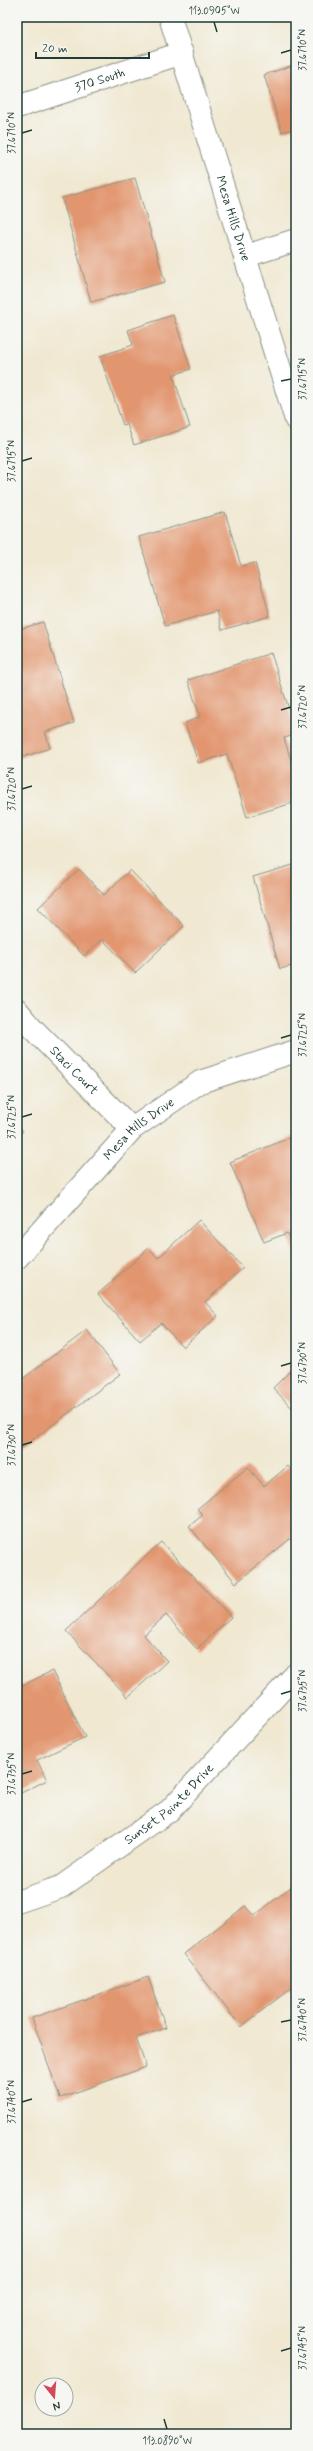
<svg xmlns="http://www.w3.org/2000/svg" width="313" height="2451" viewBox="0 0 313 2451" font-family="Mynerve,sans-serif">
  <rect width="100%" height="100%" fill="#f6f6f2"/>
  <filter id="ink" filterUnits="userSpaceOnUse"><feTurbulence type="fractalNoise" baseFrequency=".025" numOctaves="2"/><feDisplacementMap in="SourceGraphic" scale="8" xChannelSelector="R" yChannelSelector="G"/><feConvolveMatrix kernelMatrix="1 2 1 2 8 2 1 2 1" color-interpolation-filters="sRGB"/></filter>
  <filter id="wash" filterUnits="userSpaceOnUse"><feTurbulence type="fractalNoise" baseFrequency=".012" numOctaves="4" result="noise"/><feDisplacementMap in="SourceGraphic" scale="16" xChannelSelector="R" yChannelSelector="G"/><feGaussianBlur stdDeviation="0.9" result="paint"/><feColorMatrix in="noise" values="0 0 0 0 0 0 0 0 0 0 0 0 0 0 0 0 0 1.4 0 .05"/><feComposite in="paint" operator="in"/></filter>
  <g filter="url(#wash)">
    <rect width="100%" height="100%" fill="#f0e8d1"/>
    <g id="blocks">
      <path fill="#e29670" d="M 17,17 L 31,17 L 17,21 Z
        M 296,64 L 296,128 L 282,132 L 264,75 Z
        M 135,178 L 165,282 L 91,302 L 62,198 Z
        M 173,315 L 191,369 L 173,375 L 190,427 L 134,445 L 127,424 L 123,425 L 100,356 L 133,345 L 128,330 Z
        M 225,512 L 241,566 L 255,563 L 270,616 L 222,630 L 217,611 L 165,626 L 139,537 Z
        M 43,622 L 74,723 L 45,732 L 50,748 L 17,759 L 17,630 Z
        M 271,653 L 296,731 L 296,735 L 284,738 L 296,776 L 296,802 L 247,817 L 227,754 L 198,763 L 185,723 L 200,717 L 188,680 Z
        M 296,864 L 296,965 L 280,969 L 253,877 Z
        M 79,869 L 104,895 L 130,870 L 184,926 L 135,973 L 102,939 L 84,956 L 38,908 Z
        M 17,1124 L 23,1131 L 17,1136 Z
        M 294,1136 L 296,1140 L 296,1255 L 287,1233 L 264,1242 L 230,1162 Z
        M 199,1220 L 243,1268 L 205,1302 L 218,1316 L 183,1347 L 161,1323 L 140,1341 L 98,1294 L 149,1248 L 158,1258 Z
        M 87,1330 L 120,1374 L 22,1448 L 17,1442 L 17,1383 Z
        M 296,1365 L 296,1412 L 273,1388 Z
        M 288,1466 L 296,1476 L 296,1534 L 236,1583 L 189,1526 L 203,1515 L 197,1509 L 248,1467 L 264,1486 Z
        M 161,1542 L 231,1617 L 197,1649 L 166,1615 L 144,1635 L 167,1661 L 128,1697 L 66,1631 Z
        M 52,1671 L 85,1737 L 37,1760 L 47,1780 L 17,1795 L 17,1700 L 20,1699 L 17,1688 Z
        M 296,1883 L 296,1984 L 241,2027 L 184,1954 L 245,1906 L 254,1916 Z
        M 148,1977 L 166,2028 L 136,2038 L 146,2067 L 60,2098 L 32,2018 Z"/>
    </g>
  </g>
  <g filter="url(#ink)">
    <use href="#blocks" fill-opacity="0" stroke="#889282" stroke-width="1"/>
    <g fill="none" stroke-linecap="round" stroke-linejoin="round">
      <defs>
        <g id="minor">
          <path id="s1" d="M 170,17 L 296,420"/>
          <path id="s2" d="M 17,107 L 182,53"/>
          <path d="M 246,256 L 296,240"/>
          <path id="s3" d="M 17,1010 L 33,1029 L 132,1129"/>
          <path id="s4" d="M 17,1258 L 132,1129 L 200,1082 L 296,1051"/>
          <path id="s5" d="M 17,1902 L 61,1887 L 170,1810 L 296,1674"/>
        </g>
      </defs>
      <use href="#minor" stroke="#889282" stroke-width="24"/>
      <use href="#minor" stroke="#fff" stroke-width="22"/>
    </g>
  </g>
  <path fill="none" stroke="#1f3d34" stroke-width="1.5" d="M 214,22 L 217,32M 281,53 L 291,50M 22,133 L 32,130M 281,381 L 291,379M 22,461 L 32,458M 281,710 L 291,707M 22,789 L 32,786M 281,1038 L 291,1035M 22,1117 L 32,1114M 281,1366 L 291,1363M 22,1445 L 32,1442M 281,1694 L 291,1691M 22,1774 L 32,1771M 281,2022 L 291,2020M 22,2102 L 32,2099M 281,2351 L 291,2348M 164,2419 L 167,2429"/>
  <g text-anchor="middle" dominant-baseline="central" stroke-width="4" stroke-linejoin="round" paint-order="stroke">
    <g font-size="13" fill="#1f3d34" stroke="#f6f6f2">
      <text stroke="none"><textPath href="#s2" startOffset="87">370 South</textPath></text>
      <text stroke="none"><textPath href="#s1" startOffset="211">Mesa Hills Drive</textPath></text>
      <text stroke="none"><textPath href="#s3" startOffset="83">Staci Court</textPath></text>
      <text stroke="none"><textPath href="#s4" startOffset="178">Mesa Hills Drive</textPath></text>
      <text stroke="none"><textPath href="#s5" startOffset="183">Sunset Pointe Drive</textPath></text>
    </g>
  </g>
  <rect width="313" height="2451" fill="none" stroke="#f6f6f2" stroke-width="44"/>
  <g transform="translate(54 2397) rotate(163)"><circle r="19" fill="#f6f6f2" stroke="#a0aca6"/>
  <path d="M0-3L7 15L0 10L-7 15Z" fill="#d1495b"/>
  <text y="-6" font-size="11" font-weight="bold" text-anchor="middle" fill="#1f3d34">N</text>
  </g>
  <path d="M36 52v6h113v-6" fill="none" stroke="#1f3d34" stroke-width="2"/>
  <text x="42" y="52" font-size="12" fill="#1f3d34" stroke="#f6f6f2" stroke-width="3" paint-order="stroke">20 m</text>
  <rect x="22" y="22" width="269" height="2407" fill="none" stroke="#1f3d34" stroke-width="1.5"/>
  <g font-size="10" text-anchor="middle" fill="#1f3d34">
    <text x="214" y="14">113.0905°W</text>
    <text transform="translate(302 50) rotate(-90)" y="4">37.6710°N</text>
    <text transform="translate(11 133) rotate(-90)" y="4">37.6710°N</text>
    <text transform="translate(302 379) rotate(-90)" y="4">37.6715°N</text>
    <text transform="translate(11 461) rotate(-90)" y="4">37.6715°N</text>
    <text transform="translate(302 707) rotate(-90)" y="4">37.6720°N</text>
    <text transform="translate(11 789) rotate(-90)" y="4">37.6720°N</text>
    <text transform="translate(302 1035) rotate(-90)" y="4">37.6725°N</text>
    <text transform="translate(11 1117) rotate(-90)" y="4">37.6725°N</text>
    <text transform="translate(302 1363) rotate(-90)" y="4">37.6730°N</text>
    <text transform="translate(11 1445) rotate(-90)" y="4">37.6730°N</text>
    <text transform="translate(302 1691) rotate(-90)" y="4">37.6735°N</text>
    <text transform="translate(11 1774) rotate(-90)" y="4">37.6735°N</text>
    <text transform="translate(302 2020) rotate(-90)" y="4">37.6740°N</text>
    <text transform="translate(11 2102) rotate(-90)" y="4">37.6740°N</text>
    <text transform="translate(302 2348) rotate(-90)" y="4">37.6745°N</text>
    <text x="167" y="2444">113.0890°W</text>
  </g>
</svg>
